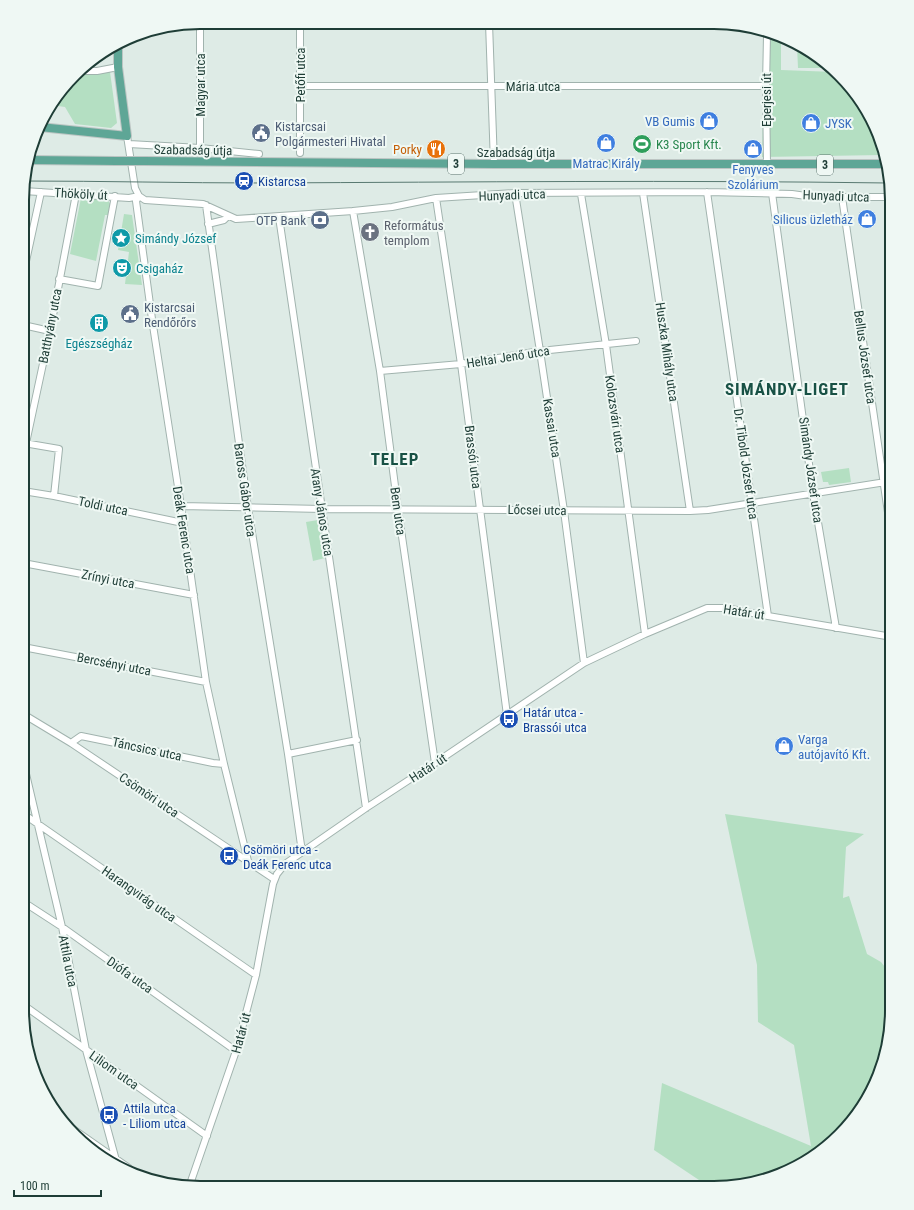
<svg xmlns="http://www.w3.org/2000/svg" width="914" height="1210" viewBox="0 0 914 1210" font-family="'Roboto Condensed',sans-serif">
  <rect width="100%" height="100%" fill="#deebe6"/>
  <path fill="#b4dfc2" d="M 765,34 L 781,40 L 781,70 L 835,72 L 848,83 L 874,121 L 882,155 L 762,157 Z
    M 797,46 L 813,52 L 831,68 L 798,68 Z
    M 110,72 L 117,123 L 111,128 L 75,124 L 65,107 L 51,105 L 78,73 Z
    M 81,198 L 107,199 L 111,205 L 109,215 L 105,215 L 96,261 L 70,254 Z
    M 124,214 L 132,215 L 142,285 L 125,284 L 129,252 L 118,250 Z
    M 849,468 L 851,482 L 829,485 L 828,482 L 823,482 L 821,472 Z
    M 318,520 L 325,558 L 313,561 L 306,522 Z
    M 725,814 L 864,834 L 846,847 L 843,898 L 849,896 L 867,954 L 881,962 L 892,976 L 892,1022 L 882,1067 L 862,1109 L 831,1144 L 793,1170 L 711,1188 L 654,1150 L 662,1083 L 811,1146 L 794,1045 L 758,1022 L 757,965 Z"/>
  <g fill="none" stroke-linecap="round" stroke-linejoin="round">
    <defs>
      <path id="minor" d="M 200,22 L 200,148
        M 300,22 L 300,153
        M 489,23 L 494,164
        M 79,71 L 97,71 L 118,67
        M 300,86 L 766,86
        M 127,136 L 135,188 L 139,196 L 145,200 L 203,204 L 236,219 L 353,211 L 392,207 L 436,198 L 515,193 L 707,192 L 792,194 L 813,197 L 891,197
        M 129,144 L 200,148 L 259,154
        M 767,165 L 766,86 L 767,35
        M 24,191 L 129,198 L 139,196
        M 707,192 L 768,616
        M 515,193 L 540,351 L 564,511 L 584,663
        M 643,193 L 690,511
        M 772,193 L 813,493 L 836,628
        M 581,194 L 606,345 L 645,634
        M 139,196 L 136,201 L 152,319 L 181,506 L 206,682 L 224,764 L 248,861
        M 842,197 L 892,540
        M 436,198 L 461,364 L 507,715
        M 206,205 L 248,508 L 288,754 L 302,852
        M 353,211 L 380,371 L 398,509 L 435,763
        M 279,217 L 366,808
        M 208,224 L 224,220 L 228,216
        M 23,275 L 41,192
        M 59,279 L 98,286 L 115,196
        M 23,325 L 50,331
        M 380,371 L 461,364 L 540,351 L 636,341
        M 24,443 L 59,449 L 54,496
        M 26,443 L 50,331 L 76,194
        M 23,491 L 54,496 L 183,523
        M 181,506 L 322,509 L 690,511 L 708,510 L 892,481
        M 23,563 L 194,595
        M 23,647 L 206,682
        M 23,714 L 71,743 L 274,879
        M 71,743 L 81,736 L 213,763 L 224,764
        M 288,754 L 357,740
        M 22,757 L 62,927 L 86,1050 L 117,1164
        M 22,813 L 256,975
        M 22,901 L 62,927 L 236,1051
        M 22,1004 L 207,1136
        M 63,1122 L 129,1168
        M 189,1187 L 236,1051 L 256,975 L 273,884 L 277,874 L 285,864 L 366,808 L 435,763 L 584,663 L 645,634 L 707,608 L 722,608 L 737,610 L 768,616 L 892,637"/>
      <path id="major" d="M 40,127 L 127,136 L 118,67 L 118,46
        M 29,160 L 116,161
        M 144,161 L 494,164 L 884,164"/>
    </defs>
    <use href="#minor" stroke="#a1b3ae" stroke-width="8"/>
    <use href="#major" stroke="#bcc5c3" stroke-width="10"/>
    <use href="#minor" stroke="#fff" stroke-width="6"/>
    <use href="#major" stroke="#5ea696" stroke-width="8"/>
    <path stroke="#587971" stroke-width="1" d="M 24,181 C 103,181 183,183 262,183 C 471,182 679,180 888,183"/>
    <defs>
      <path id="major-bridge" d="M 116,161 L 144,161"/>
    </defs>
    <use href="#major-bridge" stroke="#bcc5c3" stroke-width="10" stroke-linecap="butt"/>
    <use href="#major-bridge" stroke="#5ea696" stroke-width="8"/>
  </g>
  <defs>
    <symbol id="shop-disc" viewBox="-11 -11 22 22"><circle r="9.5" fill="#3f7fe0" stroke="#eff8f4"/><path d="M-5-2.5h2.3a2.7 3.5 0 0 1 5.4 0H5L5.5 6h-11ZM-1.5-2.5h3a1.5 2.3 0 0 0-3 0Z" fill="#fff"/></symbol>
    <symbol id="civic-disc" viewBox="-11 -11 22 22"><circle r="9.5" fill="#5c6f8a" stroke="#eff8f4"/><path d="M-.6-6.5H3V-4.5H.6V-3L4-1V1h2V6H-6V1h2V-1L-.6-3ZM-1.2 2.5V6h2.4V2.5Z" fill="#fff"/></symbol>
    <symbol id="stadium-disc" viewBox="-11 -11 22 22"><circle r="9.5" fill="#2e9e5b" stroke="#eff8f4"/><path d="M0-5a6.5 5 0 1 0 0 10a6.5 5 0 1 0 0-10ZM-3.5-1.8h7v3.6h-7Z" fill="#fff"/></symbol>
    <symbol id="restaurant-disc" viewBox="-11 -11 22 22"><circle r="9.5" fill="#e8710a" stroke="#eff8f4"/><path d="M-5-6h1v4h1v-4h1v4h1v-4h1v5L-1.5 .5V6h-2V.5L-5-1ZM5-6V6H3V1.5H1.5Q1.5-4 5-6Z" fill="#fff"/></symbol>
    <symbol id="station-disc" viewBox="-11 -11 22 22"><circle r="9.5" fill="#1a4fb4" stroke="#eff8f4"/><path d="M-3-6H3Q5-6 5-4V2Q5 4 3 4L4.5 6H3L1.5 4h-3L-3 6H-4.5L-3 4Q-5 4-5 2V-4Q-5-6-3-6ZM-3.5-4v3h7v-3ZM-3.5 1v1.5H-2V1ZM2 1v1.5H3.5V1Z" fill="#fff"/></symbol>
    <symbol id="bank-disc" viewBox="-11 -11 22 22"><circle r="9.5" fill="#5c6f8a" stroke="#eff8f4"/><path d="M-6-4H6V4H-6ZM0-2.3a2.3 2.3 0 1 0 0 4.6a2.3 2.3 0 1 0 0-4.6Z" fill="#fff"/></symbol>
    <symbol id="church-disc" viewBox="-11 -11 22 22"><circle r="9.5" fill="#6b7280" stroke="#eff8f4"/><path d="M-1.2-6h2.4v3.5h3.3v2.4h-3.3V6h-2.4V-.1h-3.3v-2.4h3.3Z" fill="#fff"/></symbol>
    <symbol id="sight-disc" viewBox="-11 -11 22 22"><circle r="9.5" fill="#0f9aa8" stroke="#eff8f4"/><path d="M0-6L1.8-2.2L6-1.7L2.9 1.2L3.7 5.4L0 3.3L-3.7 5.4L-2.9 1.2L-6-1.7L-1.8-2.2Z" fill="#fff"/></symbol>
    <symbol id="theatre-disc" viewBox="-11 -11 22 22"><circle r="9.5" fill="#0f9aa8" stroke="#eff8f4"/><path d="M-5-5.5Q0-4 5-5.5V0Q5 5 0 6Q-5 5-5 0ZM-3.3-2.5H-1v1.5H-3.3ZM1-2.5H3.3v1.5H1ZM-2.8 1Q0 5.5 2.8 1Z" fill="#fff"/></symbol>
    <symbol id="building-disc" viewBox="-11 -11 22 22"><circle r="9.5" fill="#0f9aa8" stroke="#eff8f4"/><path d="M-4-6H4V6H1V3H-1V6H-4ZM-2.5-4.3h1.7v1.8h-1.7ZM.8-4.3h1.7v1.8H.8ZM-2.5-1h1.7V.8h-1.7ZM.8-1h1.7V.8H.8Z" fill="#fff"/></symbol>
    <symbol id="bus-disc" viewBox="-11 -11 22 22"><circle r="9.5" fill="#1a4fb4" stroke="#eff8f4"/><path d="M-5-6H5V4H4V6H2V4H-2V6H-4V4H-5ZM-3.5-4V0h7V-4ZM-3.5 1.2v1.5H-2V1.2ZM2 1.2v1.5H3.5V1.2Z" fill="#fff"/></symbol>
  </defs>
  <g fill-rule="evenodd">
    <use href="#shop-disc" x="698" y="110" width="22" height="22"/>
    <use href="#shop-disc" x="800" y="112" width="22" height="22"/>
    <use href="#civic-disc" x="250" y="122" width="22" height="22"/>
    <use href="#shop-disc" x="595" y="132" width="22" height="22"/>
    <use href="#stadium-disc" x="631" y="133" width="22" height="22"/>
    <use href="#restaurant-disc" x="425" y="138" width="22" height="22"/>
    <use href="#shop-disc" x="742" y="138" width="22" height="22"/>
    <use href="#station-disc" x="233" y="170" width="22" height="22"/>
    <use href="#shop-disc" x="856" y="208" width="22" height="22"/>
    <use href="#bank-disc" x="309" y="209" width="22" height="22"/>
    <use href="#church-disc" x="359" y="221" width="22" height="22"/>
    <use href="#sight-disc" x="110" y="227" width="22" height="22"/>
    <use href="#theatre-disc" x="111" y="257" width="22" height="22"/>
    <use href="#civic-disc" x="119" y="303" width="22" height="22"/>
    <use href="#building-disc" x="88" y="312" width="22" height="22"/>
    <use href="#bus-disc" x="498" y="708" width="22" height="22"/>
    <use href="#shop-disc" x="773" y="735" width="22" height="22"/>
    <use href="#bus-disc" x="218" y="845" width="22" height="22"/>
    <use href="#bus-disc" x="98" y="1104" width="22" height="22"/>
  </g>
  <g text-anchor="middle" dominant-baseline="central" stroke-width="4" stroke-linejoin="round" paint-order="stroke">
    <g fill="#eff8f4" stroke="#5d756f" stroke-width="1">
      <rect x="448" y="154" width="16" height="20" rx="3"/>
      <rect x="817" y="155" width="16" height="20" rx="3"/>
    </g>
    <g font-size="12" font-weight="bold" fill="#1e3d36">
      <text x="456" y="164">3</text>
      <text x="825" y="165">3</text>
    </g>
    <g font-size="13" fill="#1e3d36" stroke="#eff8f4">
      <text transform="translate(300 75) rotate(-90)">Petőfi utca</text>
      <text transform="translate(200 85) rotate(-90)">Magyar utca</text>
      <text x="533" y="86">Mária utca</text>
      <text transform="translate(766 100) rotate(-90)">Eperjesi út</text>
      <text transform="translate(193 150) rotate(1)">Szabadság útja</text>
      <text x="516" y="152">Szabadság útja</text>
      <text transform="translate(81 194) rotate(3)">Thököly út</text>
      <text transform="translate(512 195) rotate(-2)">Hunyadi utca</text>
      <text transform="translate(836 196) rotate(2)">Hunyadi utca</text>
      <text transform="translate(50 326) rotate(-79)">Batthyány utca</text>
      <text transform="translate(667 352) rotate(82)">Huszka Mihály utca</text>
      <text transform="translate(508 357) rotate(-9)">Heltai Jenő utca</text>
      <text transform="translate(865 357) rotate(82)">Bellus József utca</text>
      <text transform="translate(615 414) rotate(82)">Kolozsvári utca</text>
      <text transform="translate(552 428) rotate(81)">Kassai utca</text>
      <text transform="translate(473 457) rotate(83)">Brassói utca</text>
      <text transform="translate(746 464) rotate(82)">Dr. Tibold József utca</text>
      <text transform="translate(811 470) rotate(82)">Simándy József utca</text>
      <text transform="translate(245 490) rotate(82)">Baross Gábor utca</text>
      <text transform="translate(103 506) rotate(12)">Toldi utca</text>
      <text transform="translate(537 510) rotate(1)">Lőcsei utca</text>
      <text transform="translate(398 511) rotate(82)">Bem utca</text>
      <text transform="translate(322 512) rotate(81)">Arany János utca</text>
      <text transform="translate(184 530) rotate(81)">Deák Ferenc utca</text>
      <text transform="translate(108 579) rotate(11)">Zrínyi utca</text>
      <text transform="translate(744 612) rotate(9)">Határ út</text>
      <text transform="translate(114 664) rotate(11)">Bercsényi utca</text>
      <text transform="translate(147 749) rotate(12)">Táncsics utca</text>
      <text transform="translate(428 768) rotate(-33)">Határ út</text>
      <text transform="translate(149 795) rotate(34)">Csömöri utca</text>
      <text transform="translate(139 894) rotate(35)">Harangvirág utca</text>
      <text transform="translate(68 961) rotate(79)">Attila utca</text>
      <text transform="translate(130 975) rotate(35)">Diófa utca</text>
      <text transform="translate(241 1033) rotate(-75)">Határ út</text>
      <text transform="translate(114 1070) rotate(35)">Liliom utca</text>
    </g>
    <g font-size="13" fill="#366cbe" stroke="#eff8f4" text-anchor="end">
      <text x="695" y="121">VB Gumis</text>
      <text x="825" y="123" text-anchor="start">JYSK</text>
      <text x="606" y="163" text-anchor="middle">Matrac Király</text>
      <text x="753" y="169" text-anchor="middle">Fenyves<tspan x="753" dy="15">Szolárium</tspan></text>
      <text x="853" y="219">Silicus üzletház</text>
      <text x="798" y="739" text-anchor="start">Varga<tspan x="798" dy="15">autójavító Kft.</tspan></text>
    </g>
    <g font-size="13" fill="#4e5e75" stroke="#eff8f4" text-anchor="start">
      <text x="275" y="126">Kistarcsai<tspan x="275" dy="15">Polgármesteri Hivatal</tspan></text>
      <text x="306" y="220" text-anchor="end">OTP Bank</text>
      <text x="144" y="307">Kistarcsai<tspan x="144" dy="15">Rendőrőrs</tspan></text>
    </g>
    <g font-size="13" fill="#27864d" stroke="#eff8f4" text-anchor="start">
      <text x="656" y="144">K3 Sport Kft.</text>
    </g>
    <g font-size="13" fill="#c56008" stroke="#eff8f4" text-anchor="end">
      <text x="422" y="149">Porky</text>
    </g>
    <g font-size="13" fill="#164399" stroke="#eff8f4" text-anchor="start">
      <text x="258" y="181">Kistarcsa</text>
      <text x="523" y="712">Határ utca -<tspan x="523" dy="15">Brassói utca</tspan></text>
      <text x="243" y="849">Csömöri utca -<tspan x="243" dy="15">Deák Ferenc utca</tspan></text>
      <text x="123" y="1108">Attila utca<tspan x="123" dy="15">- Liliom utca</tspan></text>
    </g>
    <g font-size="13" fill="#5b616d" stroke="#eff8f4" text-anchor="start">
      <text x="384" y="225">Református<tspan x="384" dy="15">templom</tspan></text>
    </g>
    <g font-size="13" fill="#0d838f" stroke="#eff8f4" text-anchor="start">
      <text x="135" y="238">Simándy József</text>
      <text x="136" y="268">Csigaház</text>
      <text x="99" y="343" text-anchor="middle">Egészségház</text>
    </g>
    <g font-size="17" font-weight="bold" letter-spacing="1" fill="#185145" stroke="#eff8f4">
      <text x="787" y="389">SIMÁNDY-LIGET</text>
      <text x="395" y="459">TELEP</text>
    </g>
  </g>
  <path d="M0 0H914V1210H0ZM200 29H714A171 171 0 0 1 885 200V1010A171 171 0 0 1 714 1181H200A171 171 0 0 1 29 1010V200A171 171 0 0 1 200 29Z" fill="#eff8f4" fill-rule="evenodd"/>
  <path fill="none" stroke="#1e3d36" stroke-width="2" d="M200 29H714A171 171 0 0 1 885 200V1010A171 171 0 0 1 714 1181H200A171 171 0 0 1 29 1010V200A171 171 0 0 1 200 29Z"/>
  <path d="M14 1190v6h87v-6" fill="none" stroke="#1e3d36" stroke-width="2"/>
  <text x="20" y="1190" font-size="12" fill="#1e3d36" stroke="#eff8f4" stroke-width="3" paint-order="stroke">100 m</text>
</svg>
